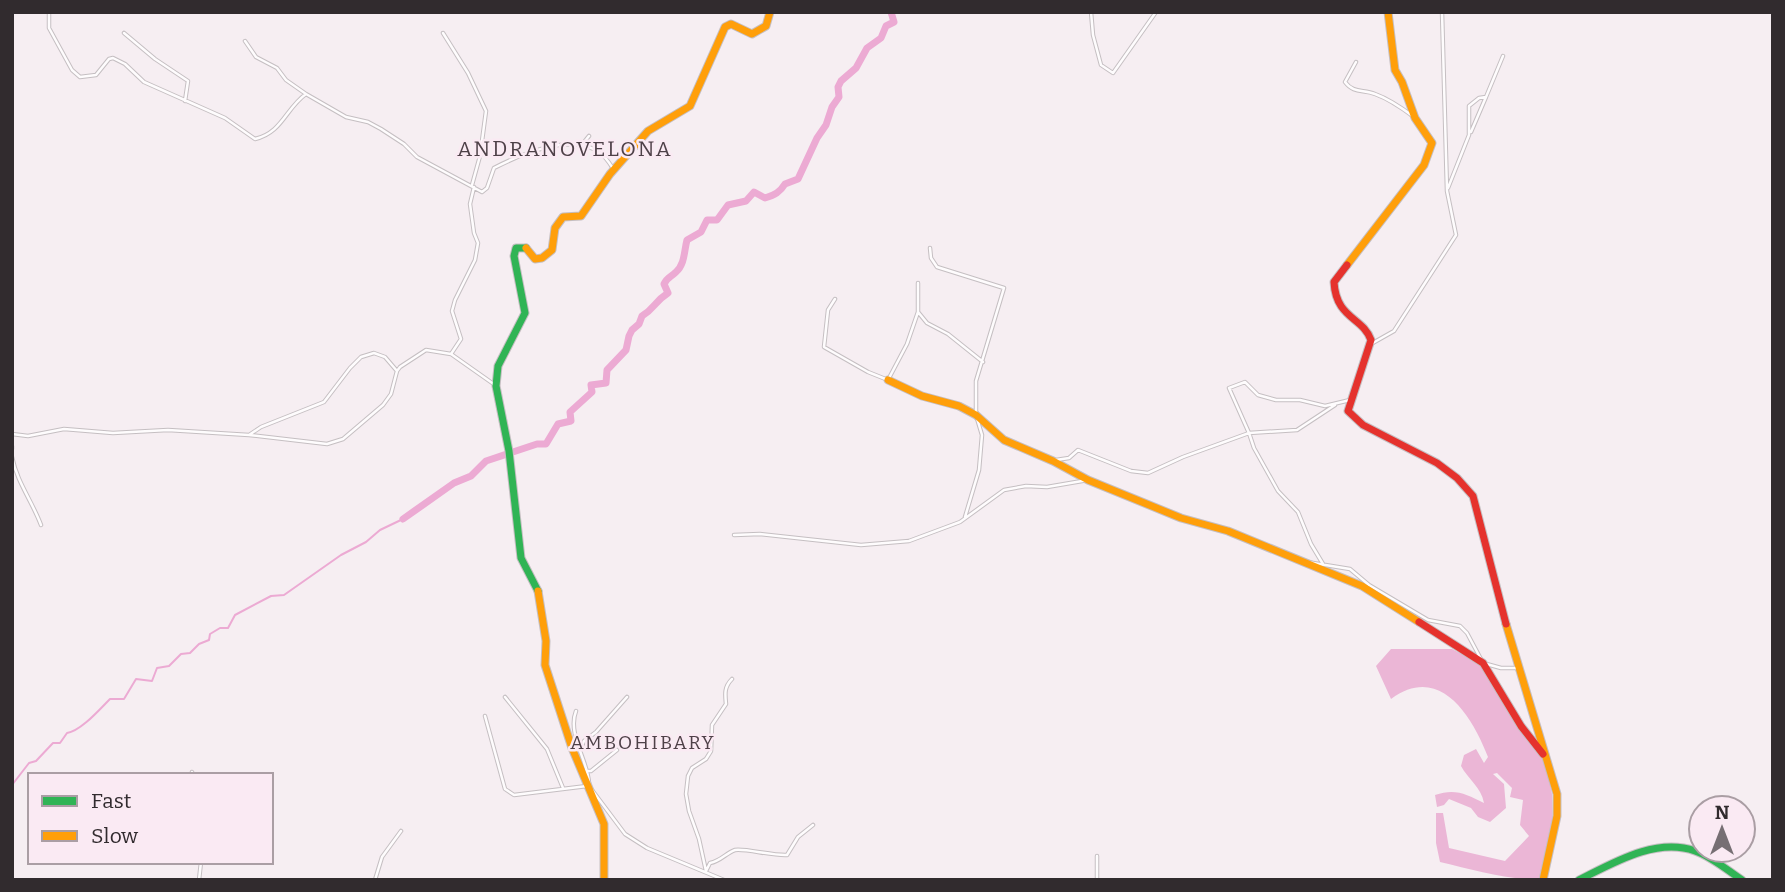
<svg xmlns="http://www.w3.org/2000/svg" width="1785" height="892" viewBox="0 0 1785 892" font-family="Bitter,serif">
  <rect width="100%" height="100%" fill="#f6eef2"/>
  <path fill="#ebb6d6" d="M 1391,649 L 1452,649 L 1484,666 L 1530,742 L 1545,760 L 1552,794 L 1553,827 L 1543,880 C 1508,880 1474,870 1440,862 L 1436,843 L 1436,813 L 1443,813 L 1449,848 L 1505,861 L 1529,836 L 1520,825 L 1523,800 L 1510,797 L 1512,788 L 1497,773 L 1493,774 L 1504,784 L 1506,808 L 1490,822 L 1478,817 L 1471,808 L 1449,799 L 1444,805 L 1437,807 L 1435,795 C 1455,788 1466,794 1484,803 C 1481,787 1468,779 1461,766 L 1464,755 L 1476,749 L 1484,763 L 1488,757 C 1472,716 1440,663 1391,699 L 1376,666 Z"/>
  <g fill="none" stroke-linecap="round" stroke-linejoin="round">
    <path stroke="#ecaad3" stroke-width="2" d="M 12,785 L 29,763 L 36,761 L 53,743 L 60,743 L 67,733 C 81,731 100,709 110,699 L 124,699 L 136,679 L 152,681 L 157,668 L 169,666 L 181,654 L 190,653 L 199,644 L 209,640 L 210,634 L 220,628 L 228,628 L 235,615 L 271,596 L 284,595 L 341,555 L 366,542 L 380,530 L 403,519"/>
    <path stroke="#ecaad3" stroke-width="7" d="M 403,519 L 454,483 L 471,476 L 486,461 L 537,444 L 546,444 L 558,424 L 571,421 L 570,412 L 592,392 L 591,385 L 606,383 L 607,370 L 626,350 L 629,336 L 632,330 L 639,324 L 642,316 C 655,308 654,302 668,293 L 664,284 C 667,277 671,277 676,272 C 685,264 684,251 687,240 L 701,232 L 707,220 L 717,220 L 728,205 L 746,201 L 754,192 L 765,198 C 775,195 780,192 785,184 L 798,179 L 817,138 L 826,125 L 832,107 L 839,97 L 838,87 L 841,81 L 856,68 L 867,48 L 881,38 L 886,26 L 894,22 L 891,12"/>
    <defs>
      <path id="street" d="M 49,12 L 49,28 L 72,70 L 80,77 L 96,75 L 109,59 L 113,58 L 125,64 L 144,82 L 225,118 L 255,139 C 282,133 286,108 306,94 L 346,117 L 368,122 L 381,129 L 404,144 L 417,157 L 482,192 L 487,188 L 494,168 C 521,154 573,132 600,153 C 606,157 610,164 614,170
        M 1091,12 L 1093,35 L 1101,65 L 1113,73 L 1156,12
        M 124,33 L 155,59 L 188,81 L 185,101
        M 443,33 L 468,73 L 486,111 L 480,156 L 472,185
        M 245,41 L 256,57 L 277,68 L 286,80 L 306,94
        M 1356,62 L 1345,82 C 1354,94 1363,89 1375,94 C 1389,99 1402,108 1414,117
        M 1471,132 L 1486,97
        M 581,146 L 589,136
        M 1448,188 L 1469,135 L 1469,106 L 1479,98 L 1486,97 L 1503,56
        M 930,248 L 931,258 L 937,267 L 1004,288 L 976,381 L 976,415 L 982,435 L 979,470 L 965,517
        M 918,283 L 918,312 L 927,323 L 948,334 L 983,362
        M 835,299 L 828,310 L 824,347 L 868,372 L 888,380 L 907,344 L 918,312
        M 1371,344 L 1394,331 L 1456,235 L 1447,191 L 1442,12
        M 451,354 L 461,339 L 452,311 L 455,300 L 475,260 L 478,243 L 474,233 L 470,204 L 474,187
        M 12,434 L 28,436 L 64,429 L 113,433 L 168,430 L 249,435 L 261,427 L 324,402 L 350,368 L 361,357 L 374,353 L 385,357 L 397,371 L 400,367 L 426,350 L 451,354 L 495,385
        M 249,435 L 327,444 L 343,439 L 383,405 L 391,394 L 397,371
        M 12,446 L 12,449
        M 12,457 C 17,482 32,501 41,525
        M 1056,460 L 1069,458 L 1078,450 L 1131,471 L 1148,473 L 1183,457 L 1249,433 L 1229,388 L 1245,382 L 1258,395 L 1276,400 L 1300,400 L 1325,406 L 1350,400
        M 734,535 L 760,534 L 861,545 L 909,541 L 960,522 L 1004,490 L 1026,486 L 1047,487 L 1088,480
        M 1307,562 L 1350,569 L 1369,585 L 1428,620 L 1460,626 L 1467,633 L 1483,663 L 1501,668 L 1518,668
        M 1323,564 L 1311,544 L 1298,512 L 1278,491 L 1254,448 L 1249,433 L 1297,430 L 1335,405
        M 505,697 L 547,749 L 563,788
        M 576,711 C 567,734 588,761 589,783
        M 485,716 L 505,789 L 514,795 L 587,786
        M 580,750 L 584,741 L 596,732 L 627,697
        M 587,771 L 591,771 L 617,750
        M 192,772 L 193,775
        M 592,790 L 625,834 L 647,848 L 724,880
        M 706,871 L 699,839 L 689,811 L 686,794 L 688,776 L 692,768 L 706,759 L 711,751 L 712,725 L 726,704 C 725,694 724,687 732,679
        M 706,871 L 710,863 C 721,861 726,853 735,850 C 744,848 773,856 787,855 L 798,837 L 813,825
        M 199,880 L 201,862
        M 375,880 L 382,857 L 401,831
        M 1097,880 L 1097,856"/>
      <path id="fast" d="M 526,248 L 516,248 L 514,256 L 525,313 L 498,366 L 496,386 L 509,451 L 521,558 L 538,591
        M 1579,880 C 1613,863 1656,837 1695,851 C 1712,857 1727,870 1742,880"/>
      <path id="slow" d="M 526,248 L 535,259 L 542,258 L 552,250 L 555,228 L 563,217 L 581,216 L 610,174 L 648,131 L 690,106 L 725,27 L 731,24 L 752,34 L 766,26 L 770,12
        M 1347,265 L 1424,165 L 1432,143 L 1415,118 L 1402,82 L 1395,70 L 1388,12
        M 888,380 L 922,396 L 959,406 L 976,415 L 1004,440 L 1053,461 L 1088,480 L 1181,518 L 1228,531 L 1362,586 L 1419,622
        M 538,591 L 546,641 L 545,665 L 572,748 L 604,824 L 604,880
        M 1506,624 L 1557,794 L 1557,816 L 1543,880"/>
      <path id="jam" d="M 1347,265 L 1334,282 C 1336,319 1363,317 1371,340 L 1348,411 L 1363,425 L 1437,463 L 1457,478 L 1473,496 L 1506,624
        M 1419,622 L 1483,663 L 1521,726 L 1543,754"/>
    </defs>
    <use href="#street" stroke="#c5bfc2" stroke-width="4.5"/>
    <use href="#fast" stroke="#c5bfc2" stroke-width="9"/>
    <use href="#slow" stroke="#c5bfc2" stroke-width="9"/>
    <use href="#jam" stroke="#c5bfc2" stroke-width="9"/>
    <use href="#street" stroke="#fefcfd" stroke-width="2.5"/>
    <use href="#fast" stroke="#30b455" stroke-width="7"/>
    <use href="#slow" stroke="#ff9f0a" stroke-width="7"/>
    <use href="#jam" stroke="#e5322d" stroke-width="7"/>
  </g>
  <g text-anchor="middle" dominant-baseline="central" stroke-width="5" stroke-linejoin="round" paint-order="stroke">
    <g font-size="19" letter-spacing="2" fill="#4e4148" stroke="#faeaf3">
      <text x="643" y="742">AMBOHIBARY</text>
    </g>
    <g font-size="21" letter-spacing="2" fill="#4e4148" stroke="#faeaf3">
      <text x="565" y="149">ANDRANOVELONA</text>
    </g>
  </g>
  <rect width="1785" height="892" fill="none" stroke="#312b2e" stroke-width="28"/>
  <rect x="28" y="773" width="245" height="91" fill="#faeaf3" stroke="#aa9ea4" stroke-width="2"/>
  <rect x="42" y="796" width="35" height="10" fill="#30b455" stroke="#aa9ea4" stroke-width="2"/>
  <text x="91" y="808" font-size="21" fill="#312b2e">Fast</text>
  <rect x="42" y="831" width="35" height="10" fill="#ff9f0a" stroke="#aa9ea4" stroke-width="2"/>
  <text x="91" y="843" font-size="21" fill="#312b2e">Slow</text>
  <g transform="translate(1722 829)"><circle r="33" fill="#faeaf3" stroke="#aa9ea4" stroke-width="2"/>
  <path d="M0-5L12 26L0 18L-12 26Z" fill="#766f73"/>
  <text y="-10" font-size="19" font-weight="bold" text-anchor="middle" fill="#312b2e">N</text>
  </g>
</svg>
